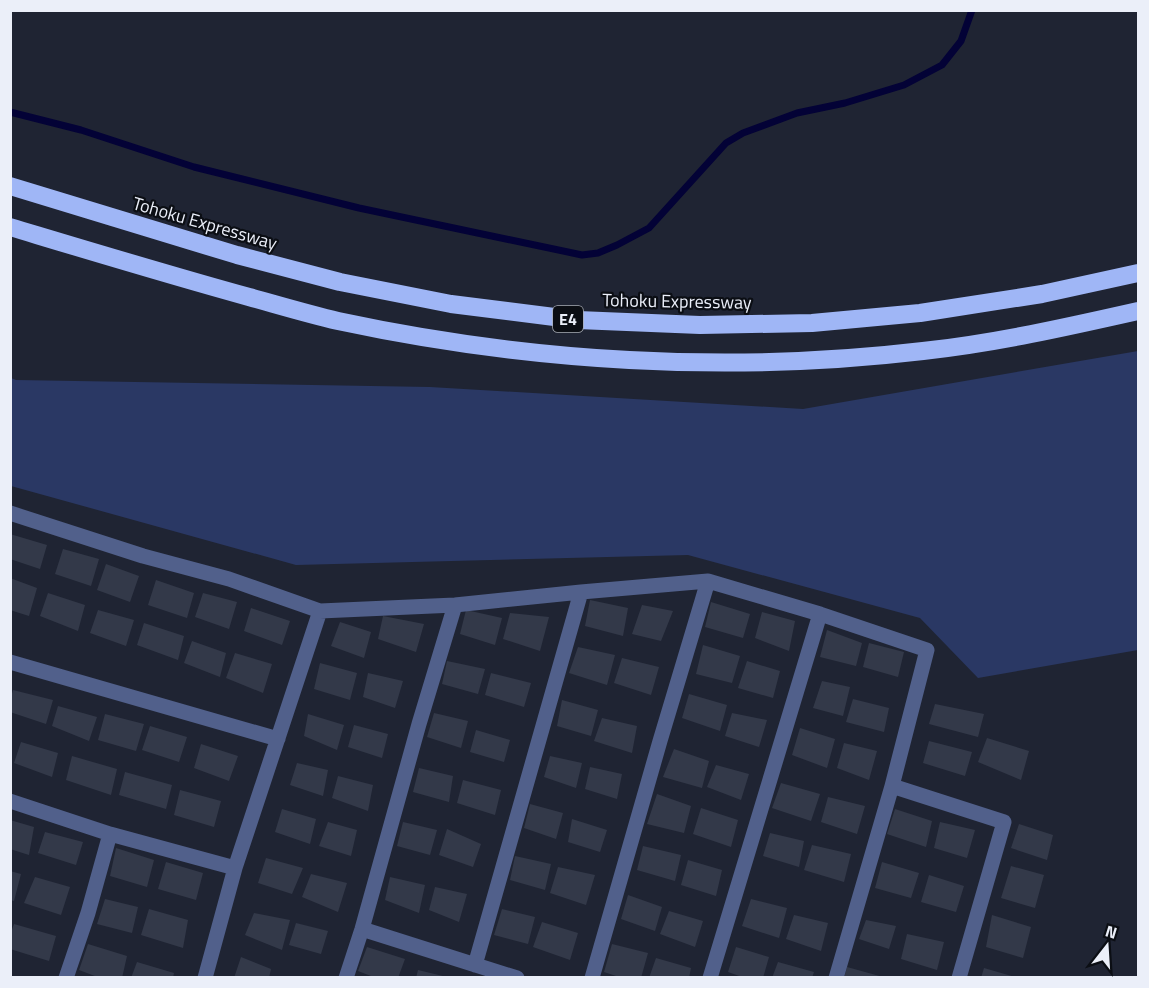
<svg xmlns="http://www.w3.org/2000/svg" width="1149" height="988" viewBox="0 0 1149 988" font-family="'Titillium Web',sans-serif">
  <rect width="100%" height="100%" fill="#1f2433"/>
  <path fill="#2a3864" d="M 1138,351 L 1138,650 L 978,678 L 920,618 L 688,555 L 296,565 L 11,486 L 11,378 L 16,380 L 430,387 L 803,409 Z"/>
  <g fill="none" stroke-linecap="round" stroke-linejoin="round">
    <path stroke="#030236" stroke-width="7" d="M 10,112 L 81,130 L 194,167 L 359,208 L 582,255 L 598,253 L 617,245 L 649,228 L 726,143 L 743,133 L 797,113 L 845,103 L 904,85 L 942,65 L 961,41 L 972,10"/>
  </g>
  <path fill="#333949" d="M 10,534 L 47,545 L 40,569 L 10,559 Z
    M 63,549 L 99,559 L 91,586 L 55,574 Z
    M 106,564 L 139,576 L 130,602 L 97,590 Z
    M 10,578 L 37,588 L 29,616 L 10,610 Z
    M 156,580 L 194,593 L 187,618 L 148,605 Z
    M 48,593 L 85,605 L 78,631 L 40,616 Z
    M 203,593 L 237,602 L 229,629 L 195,617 Z
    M 590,600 L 628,608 L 623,636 L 585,626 Z
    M 711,602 L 750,614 L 743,638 L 705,627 Z
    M 642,605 L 673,611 L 661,641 L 632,634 Z
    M 251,608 L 290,621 L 282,645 L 244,631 Z
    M 98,610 L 134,620 L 126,646 L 90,633 Z
    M 466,610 L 502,618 L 495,645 L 460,634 Z
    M 762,612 L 795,621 L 789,651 L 755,638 Z
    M 510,613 L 549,617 L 540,651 L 503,639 Z
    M 383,616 L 424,624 L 416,652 L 378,639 Z
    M 340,622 L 371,632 L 364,658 L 331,646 Z
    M 144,623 L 184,636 L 178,660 L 137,645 Z
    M 827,630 L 862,643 L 856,666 L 820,657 Z
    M 192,641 L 226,653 L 220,677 L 184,663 Z
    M 869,643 L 904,652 L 898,677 L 863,667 Z
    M 703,645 L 740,656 L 732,683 L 696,674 Z
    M 578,647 L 615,655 L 607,685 L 569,673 Z
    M 235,653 L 272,664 L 263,693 L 226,678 Z
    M 622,658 L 659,667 L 651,695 L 614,683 Z
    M 447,661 L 485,669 L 478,694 L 442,684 Z
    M 747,661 L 780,671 L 773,698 L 738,688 Z
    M 320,663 L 357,673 L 350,700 L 314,689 Z
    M 368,673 L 403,681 L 395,708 L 363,697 Z
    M 491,673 L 531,683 L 524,707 L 485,695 Z
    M 822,681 L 850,687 L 843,716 L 813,708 Z
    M 13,690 L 53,700 L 46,724 L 10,712 L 10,700 Z
    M 689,694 L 727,705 L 720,731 L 682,718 Z
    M 853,699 L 889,708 L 884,732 L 846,722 Z
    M 562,700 L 598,710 L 591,736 L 557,726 Z
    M 935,704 L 984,714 L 978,737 L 929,724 Z
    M 58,706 L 97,717 L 89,741 L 52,726 Z
    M 434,713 L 468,721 L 461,748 L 427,737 Z
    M 732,713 L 767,720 L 759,747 L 725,736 Z
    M 105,714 L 144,724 L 136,751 L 98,740 Z
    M 308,714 L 344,725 L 337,750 L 304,736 Z
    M 602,718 L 637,726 L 632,753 L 594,741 Z
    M 354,725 L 388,734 L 382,758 L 348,747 Z
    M 150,726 L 187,737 L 179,762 L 142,750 Z
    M 800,728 L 835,739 L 827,768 L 792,755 Z
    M 476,730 L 510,740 L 504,762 L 470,752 Z
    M 987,738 L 1029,751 L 1021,780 L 978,762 Z
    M 929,741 L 972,752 L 965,776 L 923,763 Z
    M 21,742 L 58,753 L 52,777 L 14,763 Z
    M 844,743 L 877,751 L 869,780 L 837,768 Z
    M 201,744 L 238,756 L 229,781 L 194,768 Z
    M 674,749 L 709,761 L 702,788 L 663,777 Z
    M 72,756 L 117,769 L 111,795 L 66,780 Z
    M 550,756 L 582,763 L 576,788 L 544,777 Z
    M 297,763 L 328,770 L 323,796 L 290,785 Z
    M 716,765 L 749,774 L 741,800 L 707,787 Z
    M 590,767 L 622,774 L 617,799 L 585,789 Z
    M 419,768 L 453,776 L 449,802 L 413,792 Z
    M 125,772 L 172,785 L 166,809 L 119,795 Z
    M 338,776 L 373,785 L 368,811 L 332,798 Z
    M 463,780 L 501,790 L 495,815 L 457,803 Z
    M 781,783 L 820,794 L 811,821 L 772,808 Z
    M 180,790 L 221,801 L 214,827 L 174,815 Z
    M 657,794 L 691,806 L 684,833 L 647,824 Z
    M 828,797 L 865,806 L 857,834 L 821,822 Z
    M 530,804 L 563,813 L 556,839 L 524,828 Z
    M 701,808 L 738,820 L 731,847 L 693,834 Z
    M 282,809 L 316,819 L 310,844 L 275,832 Z
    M 895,809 L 932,821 L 926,847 L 887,834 Z
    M 572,819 L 607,830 L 600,852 L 568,842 Z
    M 10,820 L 34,827 L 29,855 L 10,849 Z
    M 328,822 L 357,830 L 351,856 L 319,846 Z
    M 403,822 L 437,830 L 430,855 L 397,846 Z
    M 940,822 L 975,830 L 967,858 L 934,848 Z
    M 1019,824 L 1053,835 L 1047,860 L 1011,848 Z
    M 447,829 L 481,844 L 473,867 L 439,855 Z
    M 45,832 L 83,842 L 76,865 L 38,853 Z
    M 770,833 L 804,841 L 799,867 L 763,856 Z
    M 812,845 L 851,854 L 844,882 L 804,870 Z
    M 643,846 L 681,855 L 675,881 L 637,870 Z
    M 116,848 L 154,860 L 147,887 L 110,876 Z
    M 515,856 L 551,864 L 545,890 L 510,880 Z
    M 266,858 L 303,868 L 292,894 L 258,883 Z
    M 688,860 L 722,870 L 716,896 L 681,885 Z
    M 166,862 L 203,873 L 196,900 L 158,889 Z
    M 882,862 L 919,873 L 911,898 L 875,888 Z
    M 1011,866 L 1044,875 L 1035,908 L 1001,898 Z
    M 558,867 L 595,875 L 586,905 L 550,893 Z
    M 10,871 L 21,874 L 14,901 L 10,900 Z
    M 311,874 L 347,883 L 338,912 L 302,897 Z
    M 929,875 L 964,886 L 956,912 L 921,902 Z
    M 35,877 L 70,887 L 61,915 L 24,903 Z
    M 390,877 L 425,885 L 419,913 L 385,900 Z
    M 435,887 L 467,894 L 459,922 L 429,910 Z
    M 628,895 L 662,907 L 655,931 L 621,919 Z
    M 105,899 L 138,907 L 132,933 L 97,924 Z
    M 751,899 L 787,908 L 779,938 L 742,926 Z
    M 149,909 L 188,920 L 183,948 L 141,935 Z
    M 502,909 L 535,917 L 528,944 L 494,935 Z
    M 669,911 L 703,921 L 695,947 L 660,934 Z
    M 254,913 L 290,920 L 282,950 L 245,935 Z
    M 794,915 L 828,923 L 821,951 L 786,939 Z
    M 992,915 L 1031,927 L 1023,958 L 986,947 Z
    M 866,920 L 896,926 L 889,949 L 859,939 Z
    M 542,922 L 578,933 L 570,960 L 533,947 Z
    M 296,923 L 328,931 L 321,954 L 289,945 Z
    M 14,924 L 56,936 L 49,961 L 10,949 L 10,935 Z
    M 907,934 L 944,942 L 937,970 L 901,959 Z
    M 88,944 L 127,956 L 122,978 L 100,978 L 79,970 Z
    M 612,944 L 648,953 L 641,978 L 622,978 L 604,972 Z
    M 367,947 L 405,959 L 398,978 L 376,978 L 358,971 Z
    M 736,947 L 769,957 L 763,978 L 745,978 L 728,972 Z
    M 241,957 L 271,969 L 269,978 L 234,978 Z
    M 656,958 L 691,968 L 689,978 L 649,978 Z
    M 137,962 L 174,973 L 173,978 L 131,978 Z
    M 778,962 L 814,972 L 812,978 L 772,978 Z
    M 847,967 L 883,977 L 883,978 L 844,978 Z
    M 984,968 L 1015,977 L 1015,978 L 981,978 Z
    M 418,970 L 447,977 L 447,978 L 416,978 Z"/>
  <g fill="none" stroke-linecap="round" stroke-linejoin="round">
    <path stroke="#51608b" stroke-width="15" d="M 10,513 L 143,556 L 229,579 L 320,611 L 455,605 L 581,592 L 708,581 L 820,614 L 927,650 L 892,786 L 836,978
      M 10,662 L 278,739
      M 892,786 L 1004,822 L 959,978
      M 10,801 L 110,834 L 235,868
      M 362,929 L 517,978
      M 475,965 L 581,592
      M 66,978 L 88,913 L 110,834
      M 205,978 L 235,868 L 320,611
      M 346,978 L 362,929 L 419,724 L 455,605
      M 592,978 L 660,741 L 708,581
      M 710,978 L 820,614"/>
    <path stroke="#9fb6f6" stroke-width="18" d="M 10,186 L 237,255 L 340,282 L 451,304 L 578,320 L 700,325 L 812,323 L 920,313 L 1042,294 L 1138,273
      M 10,227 C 90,251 169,275 249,297 C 278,305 308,314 338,321 C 529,362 729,374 923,351 C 996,343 1067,327 1138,311"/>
  </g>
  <g text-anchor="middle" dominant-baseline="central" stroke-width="4.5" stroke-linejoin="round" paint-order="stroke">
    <rect fill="#0b0e14" stroke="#a8acb4" stroke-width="1.5" x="553" y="306" width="30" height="26" rx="4.5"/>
    <g font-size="16" font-weight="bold" fill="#ebeff9">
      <text x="568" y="319">E4</text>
    </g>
    <g font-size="18" fill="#ebeff9" stroke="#0b0e14">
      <text transform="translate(205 223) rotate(16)">Tohoku Expressway</text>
      <text transform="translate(677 301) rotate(1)">Tohoku Expressway</text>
    </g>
  </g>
  <rect width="1149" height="988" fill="none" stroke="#ebeff9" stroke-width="24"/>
  <g transform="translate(1107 946) rotate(17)" stroke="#0b0e14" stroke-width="4.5" paint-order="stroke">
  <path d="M0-4.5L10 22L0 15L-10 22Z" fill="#ebeff9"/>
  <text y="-9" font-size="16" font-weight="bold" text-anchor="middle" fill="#ebeff9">N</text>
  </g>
</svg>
